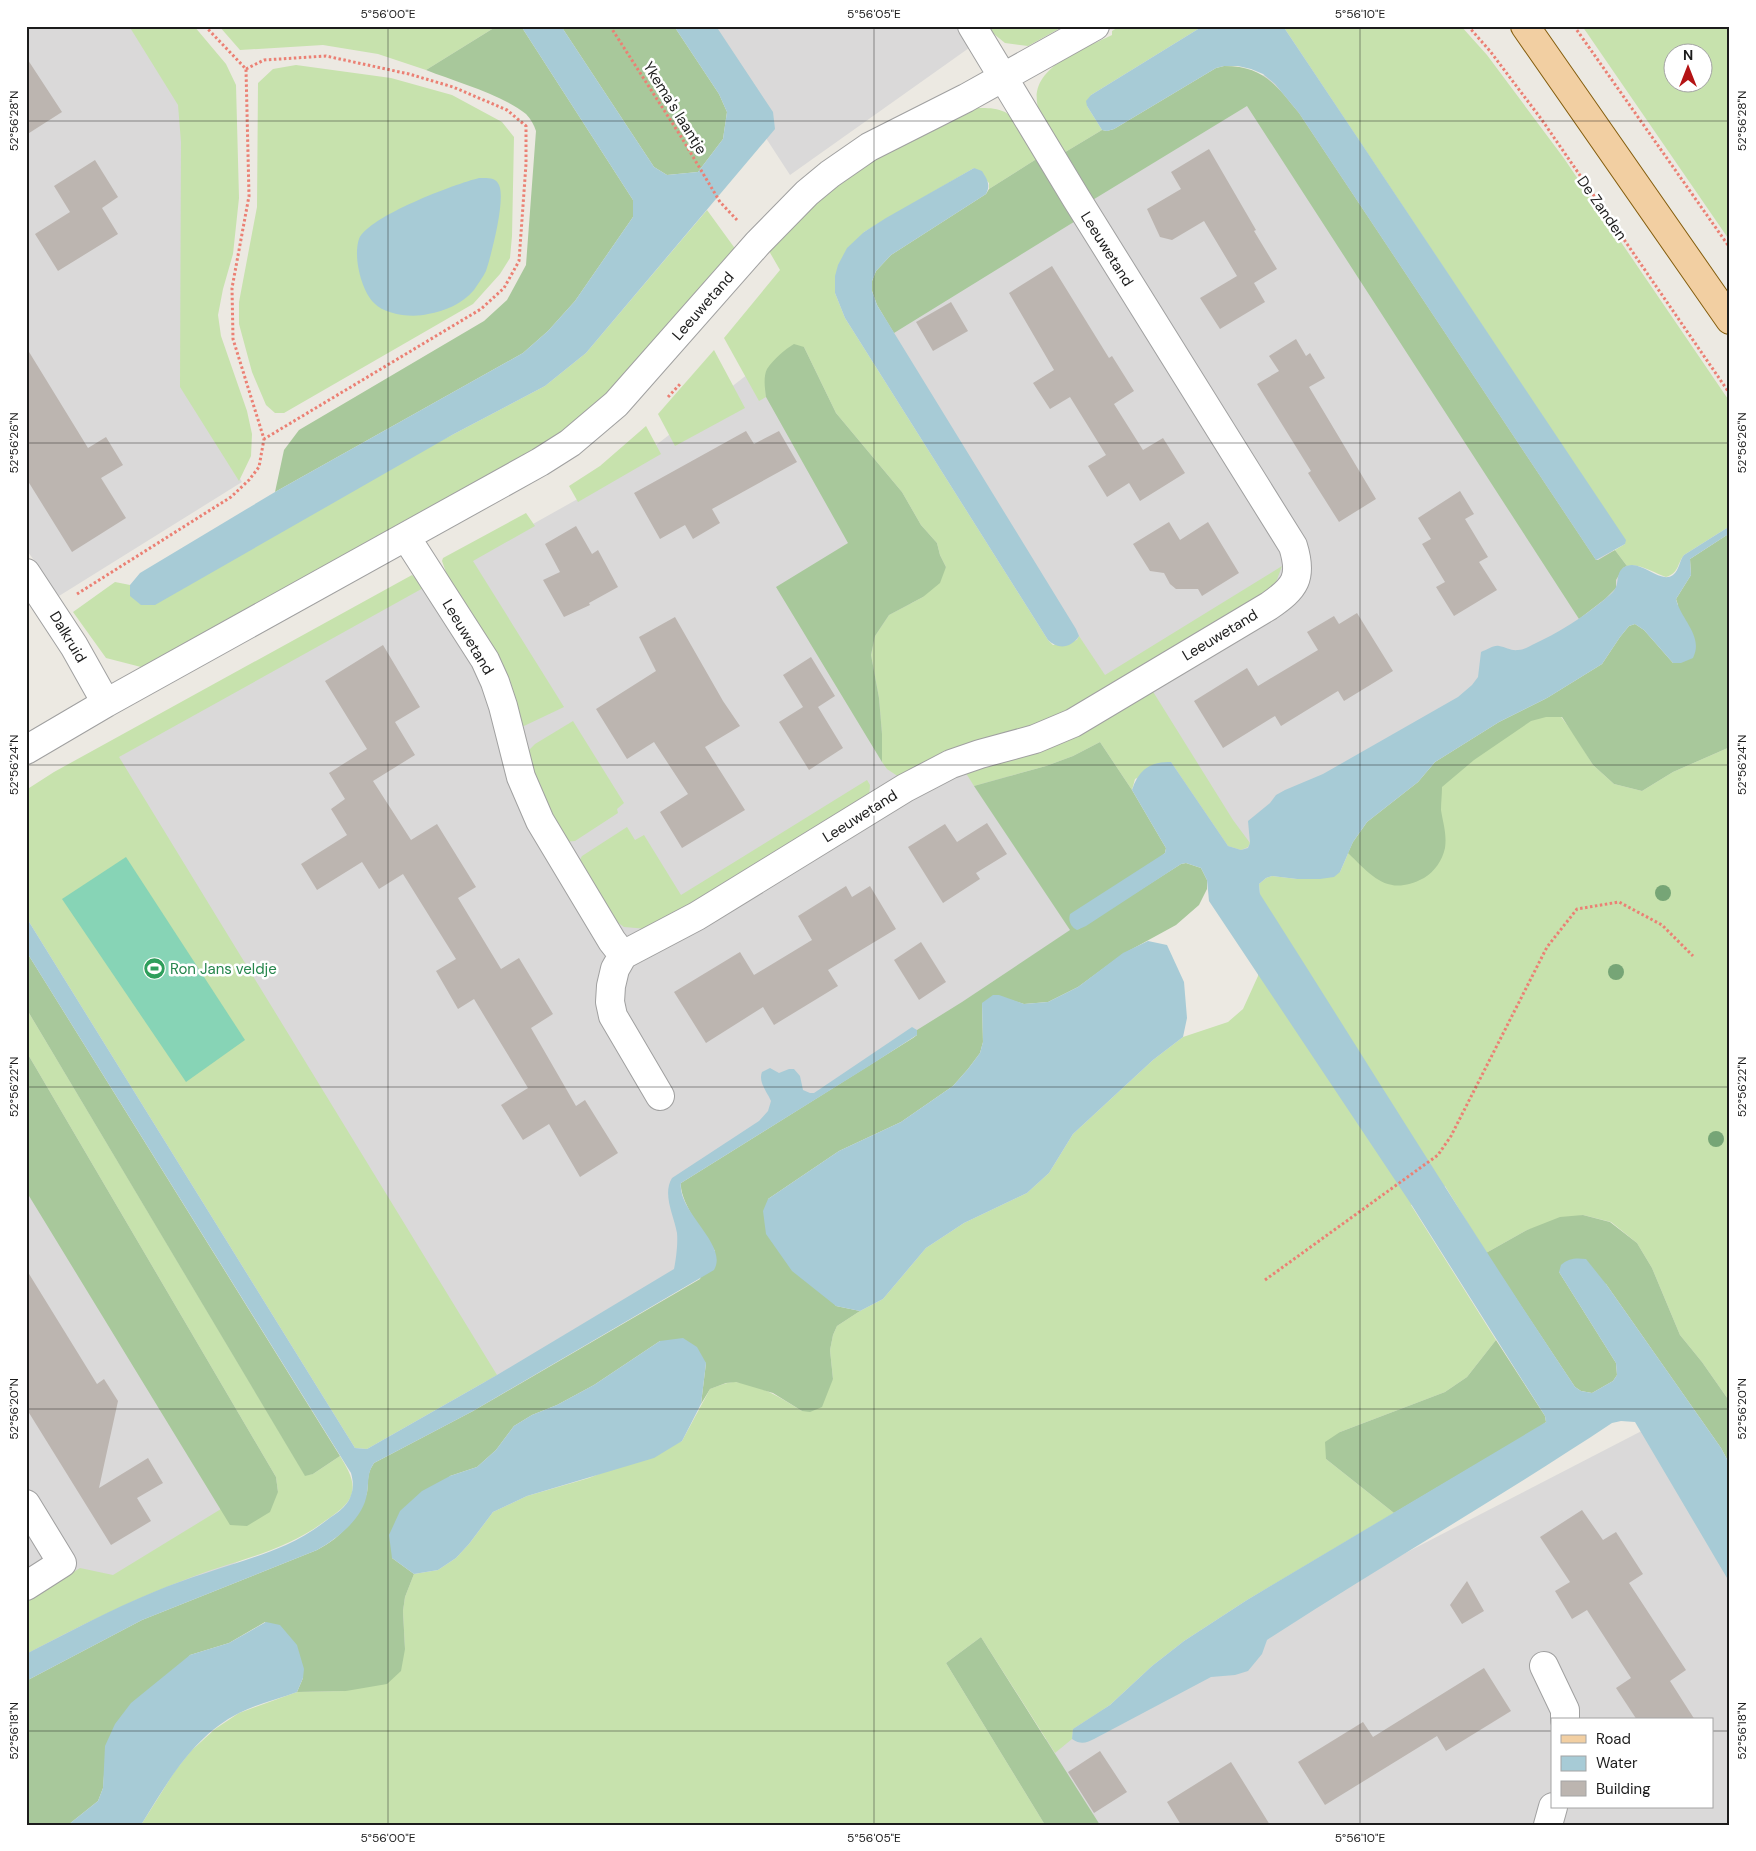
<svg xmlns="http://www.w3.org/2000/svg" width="1756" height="1851" viewBox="0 0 1756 1851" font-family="'DM Sans',sans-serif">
  <rect width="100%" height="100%" fill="#ece9e2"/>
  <path fill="#dad9d9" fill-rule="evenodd" d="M 26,26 L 137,26 L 200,112 L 193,400 L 242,482 L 59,596 L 26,549 Z
    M 693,26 L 1000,26 L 790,175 Z
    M 1275,68 L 1645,596 L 1228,882 L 874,321 Z
    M 770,357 L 1091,919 L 963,1003 L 676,1180 L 693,1264 L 490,1389 L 115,758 L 608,482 Z
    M 26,1177 L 254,1553 L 26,1676 Z
    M 1659,1422 L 1730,1532 L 1730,1825 L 1070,1825 L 1026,1749 ZM 1552,1720 L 1712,1720 L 1712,1807 L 1552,1807 Z"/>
  <path fill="#c7e2ad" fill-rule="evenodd" d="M 129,26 L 194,26 L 226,64 L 236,85 L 239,198 L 233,254 L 223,289 L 218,315 L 221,336 L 247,411 L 252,434 L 251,456 L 239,481 L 180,387 L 181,142 L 178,105 Z
    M 219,26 L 497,26 L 426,70 L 378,54 L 323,45 L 240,50 Z
    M 984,26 L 1064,26 L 1028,46 L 1005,43 Z
    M 1120,26 L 1203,26 L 1091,95 L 1087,106 L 1102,130 L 1062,154 C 1055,141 1045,127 1040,113 C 1022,69 1082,50 1112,35 L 1112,31 Z
    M 1283,26 L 1461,26 L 1487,55 L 1563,157 L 1730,402 L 1730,526 L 1684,555 C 1677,564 1679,573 1666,577 C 1654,573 1640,563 1627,566 L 1615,550 L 1625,544 L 1625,540 Z
    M 1582,26 L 1730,26 L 1730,241 L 1587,33 ZM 1674,52 L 1704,52 L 1704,82 L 1674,82 Z
    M 296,65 L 391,78 L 452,95 L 502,122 L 514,137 L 512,236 L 510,258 L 500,274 L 473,304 L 284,413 L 275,413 L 266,405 L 252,372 L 239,324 L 239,302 L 257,207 L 258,83 L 273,69 Z
    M 973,108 C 983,108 995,107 1005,112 C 1020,121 1029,144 1038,158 L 989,189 L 989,183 L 974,168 L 864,232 L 835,293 L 845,318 L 1048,640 L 1053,645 L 1077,640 L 1079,636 L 1105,675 L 1282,566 L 1275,585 L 1267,593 L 1066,712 L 899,777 L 887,769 L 882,762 L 882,734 L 879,698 L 871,655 L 875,636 L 889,615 L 923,597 L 946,567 L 940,555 L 937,543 L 921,525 L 902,492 L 836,413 L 804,347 L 765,380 L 766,397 L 759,401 L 724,338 L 780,270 L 769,251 C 794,226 819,198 848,177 C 885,150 932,130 973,108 Z
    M 707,210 L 739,254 L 671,336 L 549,445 L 181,646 L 141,667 L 106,658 L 73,612 L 115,582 L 130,585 L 130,596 L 452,435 L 545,386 L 586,353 Z
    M 714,350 L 745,408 L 675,446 L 658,414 Z
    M 646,426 L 661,454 L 578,502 L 569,486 L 600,466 Z
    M 526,513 L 535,526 L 473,561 L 564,707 L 524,726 L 519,725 L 452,589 L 442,561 L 443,558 Z
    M 412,575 L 425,587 L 119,757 L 497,1375 L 367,1449 L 355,1448 L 26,917 L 26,790 L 54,772 Z
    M 1152,690 L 1233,820 L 1250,843 L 1248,847 L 1241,850 L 1228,846 L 1171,762 L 1135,779 L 1132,790 L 1100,742 L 1073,756 L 1046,766 L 974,786 L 964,770 Z
    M 1547,698 L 1574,734 L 1593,765 L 1614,784 L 1642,791 L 1673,772 L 1730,747 L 1730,1402 L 1702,1362 L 1680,1335 L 1652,1268 L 1637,1243 L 1611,1222 L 1583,1215 L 1527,1230 L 1486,1253 L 1445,1186 L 1411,1205 L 1496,1340 L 1467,1377 L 1445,1392 L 1340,1432 L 1326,1459 L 1394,1513 L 1247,1600 L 1184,1641 L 1152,1666 L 1110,1705 L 1073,1729 L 1072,1739 L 1055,1753 L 981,1637 L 946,1663 L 1045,1825 L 141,1825 L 175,1771 L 191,1751 L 215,1729 L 239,1713 L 297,1692 L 346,1691 L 405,1649 L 403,1611 L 405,1597 L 414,1574 L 438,1570 L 456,1558 L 469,1544 L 493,1512 L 527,1496 L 589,1478 L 682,1441 L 710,1389 C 718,1386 725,1383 733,1382 C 755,1381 784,1400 802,1411 L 833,1379 L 830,1350 L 833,1335 L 837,1326 L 860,1311 L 883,1299 L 926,1248 L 964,1223 L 1027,1193 L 1049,1173 L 1073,1134 L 1153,1060 L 1183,1037 L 1228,1022 L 1243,1009 L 1258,976 L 1260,894 L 1259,884 L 1266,878 L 1272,876 L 1297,879 L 1340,872 L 1353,842 Z
    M 573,721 L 624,803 L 617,809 L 618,813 L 575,841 L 564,842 L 534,783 L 528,751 L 535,744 Z
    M 867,780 L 870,785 L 869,797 L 648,929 L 624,927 L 610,917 L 577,865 L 582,856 L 627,827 L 635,840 L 644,835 L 681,895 Z
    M 26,1008 L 305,1475 L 313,1474 L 340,1456 C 349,1471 360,1488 346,1504 C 340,1511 332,1516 325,1521 C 284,1552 239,1559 192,1577 C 135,1598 80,1626 26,1654 L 26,1601 L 80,1568 L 113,1575 L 221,1509 L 224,1514 L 278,1492 L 276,1477 L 26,1051 Z"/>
  <path fill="#a8c89b" d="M 497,26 L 521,26 L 633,200 L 633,217 L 575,301 L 548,331 L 523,353 L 275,492 L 284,450 L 299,430 L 484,321 L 507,300 L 526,265 L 536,131 C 534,125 531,119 526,114 C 501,94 456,82 426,70 Z
    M 561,26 L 674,26 L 719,94 L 727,112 L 723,139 L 698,172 L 667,175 L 654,167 Z
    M 1224,66 C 1264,66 1276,85 1299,113 L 1596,560 L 1598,560 L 1615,550 L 1627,566 L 1623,568 L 1616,580 L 1616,588 L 1605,599 L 1579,619 L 1247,106 L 1091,201 L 1062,154 L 1102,130 L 1107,131 L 1114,129 L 1216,68 Z
    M 1038,158 L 1077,220 L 894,333 L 877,305 L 872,291 L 872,281 L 876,271 L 891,255 L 986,194 L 989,189 Z
    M 794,344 L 804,347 L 836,413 L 902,492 L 921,525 L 937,543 L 940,555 L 946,567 L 940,583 L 923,597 L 889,615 L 875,636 L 871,655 L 879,698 L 882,734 L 882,762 L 776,587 L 848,543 L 766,397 C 765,389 763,377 767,369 C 773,360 785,349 794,344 Z
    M 1730,533 L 1730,747 L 1673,772 L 1642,791 L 1614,784 L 1593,765 L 1562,717 L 1546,717 L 1531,721 L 1474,760 L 1442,787 C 1442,794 1441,802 1441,810 C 1443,823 1447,834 1445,848 C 1442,861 1435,871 1424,878 C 1388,897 1373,877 1348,853 L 1353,842 L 1367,822 L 1418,782 L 1435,762 L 1499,722 L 1547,698 L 1602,664 L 1620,637 L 1629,626 L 1635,624 L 1644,630 L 1673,663 L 1678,605 L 1676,599 L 1691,575 L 1690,559 Z
    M 1100,742 L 1132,790 L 1163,843 L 1166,848 L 1165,853 L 1077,930 L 1181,864 L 1186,863 L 1201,868 L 1207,880 L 1207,889 L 1199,905 L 1176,925 L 1123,954 L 1078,987 L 1048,1002 L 1024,1004 L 1011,1000 L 982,1003 L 983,1042 L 980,1053 L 968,1069 L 953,1086 L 901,1122 L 839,1151 L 768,1199 L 836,1306 L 860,1311 L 837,1326 L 833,1335 L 830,1350 L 833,1379 L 822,1407 L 810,1412 L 802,1411 L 773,1393 L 736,1382 L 726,1383 L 710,1389 L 701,1404 L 706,1363 L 660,1341 L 594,1385 L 557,1405 L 532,1415 L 514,1426 L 496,1450 L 477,1467 L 450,1476 L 392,1558 L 414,1574 L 405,1597 L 403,1611 L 405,1649 L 401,1671 L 387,1684 L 346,1691 L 297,1692 L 303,1678 L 265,1622 L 229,1643 L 190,1655 L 104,1775 L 103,1788 L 98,1801 L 68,1825 L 26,1825 L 26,1681 L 142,1620 L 317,1550 C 338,1539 352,1525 362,1503 C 364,1500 366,1496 367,1493 C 369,1480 366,1475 374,1463 L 473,1411 L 700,1279 L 715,1251 C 705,1235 679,1201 681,1183 L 913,1038 L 917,1035 L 917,1030 L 962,1002 L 1070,930 L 974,786 L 1046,766 L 1073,756 Z
    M 26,951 L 340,1456 L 313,1474 L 305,1476 L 26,1008 Z
    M 26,1051 L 276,1477 L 278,1492 L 270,1512 L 247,1526 L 230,1525 L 26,1191 Z
    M 1583,1215 L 1610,1222 L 1637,1243 L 1652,1268 L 1680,1335 L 1702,1362 L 1730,1402 L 1730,1465 L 1721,1448 L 1606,1284 L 1559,1272 L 1616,1363 L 1617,1375 L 1613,1381 L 1592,1393 L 1581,1391 L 1575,1387 L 1486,1253 L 1527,1230 L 1560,1217 Z
    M 1496,1340 L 1545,1416 L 1546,1422 L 1541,1426 L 1394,1513 L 1326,1459 L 1325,1442 L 1340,1432 L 1445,1392 L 1467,1377 Z
    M 981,1637 L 1100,1825 L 1045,1825 L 946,1663 Z"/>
  <path fill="#87d4b6" d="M 126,857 L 245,1040 L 186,1082 L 62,899 Z"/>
  <path fill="#a7cbd6" d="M 521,26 L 561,26 L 654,167 L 667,175 L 698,172 L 723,139 L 727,112 L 719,94 L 674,26 L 716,26 L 773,112 L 775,129 L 586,353 L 545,386 L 452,435 L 155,605 L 141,605 L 130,596 L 130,585 L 140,573 L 275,492 L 523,353 L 548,331 L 575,301 L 633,217 L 633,200 Z
    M 1203,26 L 1283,26 L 1626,540 L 1625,544 L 1596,560 L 1299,113 L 1275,84 L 1263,74 L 1251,69 L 1238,66 L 1224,66 L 1216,68 L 1114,129 L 1107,131 L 1102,130 L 1087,106 L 1086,101 L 1091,95 Z
    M 974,168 L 982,171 C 987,179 991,185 986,194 L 891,255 L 876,271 L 872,281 L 872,291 L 877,305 L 1076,629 L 1079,636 C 1071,648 1058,650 1048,640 L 845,318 L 835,293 L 835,276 L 838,265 L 847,248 L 864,232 L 886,218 Z
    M 479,178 C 487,178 496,177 499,185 C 506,199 491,256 486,271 C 483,277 478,284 474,290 C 462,304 445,311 428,314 C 413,318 385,315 374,303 C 361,290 353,256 359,239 C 369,216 455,184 479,178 Z
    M 1730,526 L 1730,533 L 1690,559 L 1691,575 L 1676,599 C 1681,620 1704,636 1693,658 L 1681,663 L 1673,663 L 1644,630 L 1635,624 L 1629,626 L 1620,637 L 1602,664 L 1547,698 L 1499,722 L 1435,762 L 1418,782 L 1367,822 L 1353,842 L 1340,872 L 1334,877 L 1320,879 L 1297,879 L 1272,876 L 1266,878 L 1259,884 L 1260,894 C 1365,1059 1467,1225 1575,1387 L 1581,1391 L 1592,1393 L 1613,1381 L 1617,1375 L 1616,1363 L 1559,1272 L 1561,1265 C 1569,1258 1576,1258 1586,1259 L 1606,1284 L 1721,1448 L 1730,1465 L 1730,1583 L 1635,1422 L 1621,1421 L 1612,1423 C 1499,1498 1381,1566 1267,1640 L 1262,1654 L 1248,1671 L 1235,1675 L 1211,1677 L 1094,1739 C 1086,1743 1081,1745 1072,1739 L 1073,1729 L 1110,1705 L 1152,1666 L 1184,1641 L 1247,1600 L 1546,1422 L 1545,1416 L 1411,1204 L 1209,901 L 1207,880 L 1201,868 L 1186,863 L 1181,864 L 1086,926 L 1077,930 C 1071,927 1068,921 1070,914 L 1165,853 L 1166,848 L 1163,843 L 1132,790 C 1138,770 1151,761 1171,762 L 1228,846 L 1241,850 L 1248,848 L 1250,843 L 1248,821 L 1270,803 L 1276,795 L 1285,790 L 1323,774 L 1458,697 L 1472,685 L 1478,677 L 1481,652 C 1487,650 1493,645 1499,646 C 1506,647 1511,651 1518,650 C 1523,650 1528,647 1532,645 C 1558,633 1582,618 1604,600 C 1607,597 1613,593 1615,589 C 1619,583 1616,573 1623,568 C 1639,556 1659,585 1673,575 C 1680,569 1679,561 1684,555 Z
    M 26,917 L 355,1448 L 367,1449 L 497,1375 L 674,1269 C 676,1259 678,1244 677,1233 C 674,1216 662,1194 672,1178 L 759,1121 L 768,1111 L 771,1101 C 767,1092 758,1082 762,1072 L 770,1068 L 779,1073 L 789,1069 L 794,1069 L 800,1076 L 803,1090 L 810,1093 L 814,1093 L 912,1027 L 917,1030 L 917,1035 L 869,1066 L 681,1183 C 677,1211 729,1245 714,1270 L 473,1411 L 374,1463 C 367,1473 369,1481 367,1493 C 364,1518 337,1539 317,1550 L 142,1620 L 26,1681 L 26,1654 C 69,1632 112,1609 156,1591 C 199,1573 244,1563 286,1545 C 302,1538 317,1528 331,1517 C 339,1512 349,1504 351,1495 C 354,1488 353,1480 351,1473 L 26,951 Z
    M 1148,941 L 1167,945 L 1184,982 L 1187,1018 L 1183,1037 L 1153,1060 L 1073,1134 L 1049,1173 L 1027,1193 L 964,1223 L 926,1248 L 883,1299 L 860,1311 L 836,1306 L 792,1271 L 766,1234 L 763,1211 L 768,1199 L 839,1151 L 901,1122 L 953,1086 L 968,1069 L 980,1053 L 983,1042 L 982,1003 L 993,995 L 999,995 L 1024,1004 L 1048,1002 L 1078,987 L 1123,953 Z
    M 683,1338 L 697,1347 L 706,1363 L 701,1404 L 682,1441 L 654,1458 L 527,1496 L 493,1512 L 469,1544 L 456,1558 L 438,1570 L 414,1574 L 392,1558 L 389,1535 L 400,1511 L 422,1491 L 450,1476 L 477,1467 L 496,1450 L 514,1426 L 532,1415 L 557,1405 L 594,1385 L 660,1341 Z
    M 266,1622 L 280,1625 L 297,1645 L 304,1669 L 303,1678 L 297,1692 C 278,1699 257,1704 239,1713 C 193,1736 167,1783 141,1825 L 68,1825 L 98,1801 L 103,1788 L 105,1746 L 115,1724 L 131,1703 L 190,1655 L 229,1643 Z"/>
  <path fill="#bcb5b0" d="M 26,57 L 62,112 L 26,135 Z
    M 1209,149 L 1256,230 L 1254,231 L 1277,269 L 1254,283 L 1265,302 L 1220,329 L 1200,298 L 1237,276 L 1204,221 L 1172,240 L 1160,237 L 1147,209 L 1181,189 L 1171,172 Z
    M 95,160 L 118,197 L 102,208 L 118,234 L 58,271 L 35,234 L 70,212 L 54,186 Z
    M 1052,266 L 1109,358 L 1112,356 L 1134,391 L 1114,404 L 1143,450 L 1163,438 L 1185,473 L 1140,501 L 1129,483 L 1107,497 L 1088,466 L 1106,455 L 1070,397 L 1050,409 L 1033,383 L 1054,370 L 1009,293 Z
    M 951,302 L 968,331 L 933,351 L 916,322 Z
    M 1296,339 L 1306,356 L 1310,353 L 1325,378 L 1309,387 L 1376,499 L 1339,522 L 1308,473 L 1311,471 L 1257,384 L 1279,371 L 1269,356 Z
    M 26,347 L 88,448 L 106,437 L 123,465 L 101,478 L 126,518 L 72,552 L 26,478 Z
    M 746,431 L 754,444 L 779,431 L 797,462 L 712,509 L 720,523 L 693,539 L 685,525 L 660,539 L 634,493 Z
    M 1460,491 L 1474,514 L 1465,519 L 1488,557 L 1479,562 L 1497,590 L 1454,616 L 1436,587 L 1445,582 L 1422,544 L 1431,539 L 1418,518 Z
    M 1169,522 L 1180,540 L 1208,522 L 1239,573 L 1202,596 L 1198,589 L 1176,589 L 1170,584 L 1164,573 L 1150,571 L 1133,544 Z
    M 576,526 L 592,554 L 598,550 L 618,587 L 589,603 L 590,605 L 564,617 L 543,580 L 560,572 L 545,544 Z
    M 1357,613 L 1393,671 L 1344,701 L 1338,691 L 1281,726 L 1275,716 L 1223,748 L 1194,701 L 1247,668 L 1258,686 L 1318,650 L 1307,632 L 1334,616 L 1339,624 Z
    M 675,617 L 723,701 L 740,726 L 705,747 L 745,810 L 682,848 L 660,812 L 688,794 L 654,742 L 627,759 L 596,709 L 656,671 L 639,637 Z
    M 383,645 L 420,707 L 395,722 L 415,755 L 373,781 L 411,840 L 437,824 L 476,887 L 458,898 L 501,969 L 519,958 L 553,1014 L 531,1028 L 576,1106 L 585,1100 L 618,1153 L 580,1177 L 549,1124 L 523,1140 L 501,1105 L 528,1088 L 474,999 L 458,1009 L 436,971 L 456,959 L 403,874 L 379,889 L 362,862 L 317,890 L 301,864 L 347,835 L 331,809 L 345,799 L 329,773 L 367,749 L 325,681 Z
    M 811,657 L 835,696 L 818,707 L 843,748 L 809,770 L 779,722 L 803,707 L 783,675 Z
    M 987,823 L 1007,854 L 976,873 L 980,879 L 943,903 L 908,847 L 945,824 L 957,842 Z
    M 846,886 L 852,897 L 870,886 L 896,929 L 828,970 L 838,986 L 774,1025 L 763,1007 L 706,1043 L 674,992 L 740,952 L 754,975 L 812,940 L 798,916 Z
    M 921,942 L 946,982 L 919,1000 L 894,960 Z
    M 26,1269 L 97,1384 L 104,1379 L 118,1401 L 99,1488 L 148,1458 L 163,1483 L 137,1498 L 151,1521 L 111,1545 L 26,1408 Z
    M 1582,1510 L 1603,1540 L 1616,1532 L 1643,1574 L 1629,1583 L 1686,1670 L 1670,1681 L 1695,1720 L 1637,1720 L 1616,1688 L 1631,1678 L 1587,1610 L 1572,1619 L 1555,1591 L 1570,1582 L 1540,1537 Z
    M 1467,1581 L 1484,1611 L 1462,1624 L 1450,1605 Z
    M 1484,1668 L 1511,1711 L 1446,1751 L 1437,1736 L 1325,1805 L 1298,1762 L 1363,1722 L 1373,1737 Z
    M 1100,1751 L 1127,1792 L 1094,1813 L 1068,1772 Z
    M 1231,1762 L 1270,1825 L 1181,1825 L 1167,1802 Z"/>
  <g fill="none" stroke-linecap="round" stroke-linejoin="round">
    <defs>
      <path id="minor" d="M 406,537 L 485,660 L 495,682 L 503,706 L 521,777 L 540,821 L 612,941 L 623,955
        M 26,573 L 74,646 L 106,703
        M 26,750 L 106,703 L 540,462 L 570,443 L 616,404 L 758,243 L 807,193 L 830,174 L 869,147 L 966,98 L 1095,26
        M 660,1096 L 613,1016 L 610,1002 L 611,986 L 615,969 L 623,955 L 697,916 L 905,788 L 951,764 L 980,754 L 1035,739 L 1073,723 L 1269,606 C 1295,588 1303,578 1293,546 L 1076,198 L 972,26
        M 26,1504 L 62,1563 L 26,1586
        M 1544,1666 L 1565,1710 L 1565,1720
        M 1548,1825 L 1553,1807"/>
      <path id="major" d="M 1525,26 L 1730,320"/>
    </defs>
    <use href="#minor" stroke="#a0a0a0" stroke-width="30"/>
    <use href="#major" stroke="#855e0e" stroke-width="30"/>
    <path stroke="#eb8074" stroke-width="3" stroke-dasharray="2.5 2.5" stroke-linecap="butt" d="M 610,26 L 680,135 L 720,202 L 737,220
      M 1468,26 L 1490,51 L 1542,120 L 1730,394
      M 1574,26 L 1730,248
      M 246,69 L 264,60 L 326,56 L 409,74 L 453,87 L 507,110 L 526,126 L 526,164 L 519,261 L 504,288 L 481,309 L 264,439
      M 668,397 L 681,383
      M 77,594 L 231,497 L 249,480 L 259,467 L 264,439 L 233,339 L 232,288 L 249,196 L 246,69 L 205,26
      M 1265,1280 L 1438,1155 L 1451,1136 L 1547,947 L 1577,909 L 1619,902 L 1662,925 L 1693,956"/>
    <use href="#minor" stroke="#fff" stroke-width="28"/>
    <use href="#major" stroke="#f2cfa2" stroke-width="28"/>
  </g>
  <g fill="#76a576">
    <circle cx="1663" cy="893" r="8"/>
    <circle cx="1616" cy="972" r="8"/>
    <circle cx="1716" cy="1139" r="8"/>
  </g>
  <path fill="none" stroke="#1c1c1c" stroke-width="1" stroke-opacity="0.45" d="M 388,26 L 388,1825M 874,26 L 874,1825M 1360,26 L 1360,1825M 26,121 L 1730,121M 26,443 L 1730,443M 26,765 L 1730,765M 26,1087 L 1730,1087M 26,1409 L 1730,1409M 26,1731 L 1552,1731M 1712,1731 L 1730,1731"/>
  <defs>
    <symbol id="stadium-disc" viewBox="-11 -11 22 22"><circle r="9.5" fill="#2e9e5b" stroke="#fff"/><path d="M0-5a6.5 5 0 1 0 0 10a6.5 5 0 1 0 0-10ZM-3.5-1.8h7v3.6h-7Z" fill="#fff"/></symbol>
  </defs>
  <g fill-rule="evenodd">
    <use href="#stadium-disc" x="142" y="956" width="25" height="25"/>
  </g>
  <g text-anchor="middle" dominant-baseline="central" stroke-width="5" stroke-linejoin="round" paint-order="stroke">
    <g font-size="15" fill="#1c1c1c" stroke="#fff">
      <text transform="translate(675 108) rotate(58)">Ykema's laantje</text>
      <text transform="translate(1602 208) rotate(55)">De Zanden</text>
      <text transform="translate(1107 249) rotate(58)">Leeuwetand</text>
      <text transform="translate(703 306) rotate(-49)">Leeuwetand</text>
      <text transform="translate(1220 635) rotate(-31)">Leeuwetand</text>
      <text transform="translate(68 637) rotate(59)">Dalkruid</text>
      <text transform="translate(468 637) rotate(59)">Leeuwetand</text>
      <text transform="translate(860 816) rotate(-32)">Leeuwetand</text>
    </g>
    <g font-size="15" fill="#27864d" stroke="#fff" text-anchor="start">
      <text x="170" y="969">Ron Jans veldje</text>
    </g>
  </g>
  <rect width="1756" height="1851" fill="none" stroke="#ffffff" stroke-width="55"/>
  <rect x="1551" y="1718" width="162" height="90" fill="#ffffff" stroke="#a4a4a4"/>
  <rect x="1561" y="1735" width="25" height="8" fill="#f2cfa2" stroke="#a4a4a4"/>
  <text x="1596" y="1744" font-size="15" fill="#1c1c1c">Road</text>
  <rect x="1561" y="1756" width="25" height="15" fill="#a7cbd6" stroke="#a4a4a4"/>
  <text x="1596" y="1768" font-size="15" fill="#1c1c1c">Water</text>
  <rect x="1561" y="1781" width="25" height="15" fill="#bcb5b0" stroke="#a4a4a4"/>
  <text x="1596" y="1794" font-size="15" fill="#1c1c1c">Building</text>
  <g transform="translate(1688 68)"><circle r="24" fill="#ffffff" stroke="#a4a4a4"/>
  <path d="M0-4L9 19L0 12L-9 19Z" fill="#b41314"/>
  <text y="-8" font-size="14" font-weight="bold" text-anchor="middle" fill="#1c1c1c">N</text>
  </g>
  <rect x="28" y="28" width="1700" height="1796" fill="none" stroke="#1c1c1c" stroke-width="2"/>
  <g font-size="12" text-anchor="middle" fill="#1c1c1c">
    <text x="388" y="18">5°56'00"E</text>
    <text x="874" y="18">5°56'05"E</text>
    <text x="1360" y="18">5°56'10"E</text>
    <text transform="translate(14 121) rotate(-90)" y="4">52°56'28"N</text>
    <text transform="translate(1742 121) rotate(-90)" y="4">52°56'28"N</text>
    <text transform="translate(14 443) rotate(-90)" y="4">52°56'26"N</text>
    <text transform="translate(1742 443) rotate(-90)" y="4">52°56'26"N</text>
    <text transform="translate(14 765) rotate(-90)" y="4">52°56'24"N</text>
    <text transform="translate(1742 765) rotate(-90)" y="4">52°56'24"N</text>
    <text transform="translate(14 1087) rotate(-90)" y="4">52°56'22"N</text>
    <text transform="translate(1742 1087) rotate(-90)" y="4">52°56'22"N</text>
    <text transform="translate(14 1409) rotate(-90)" y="4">52°56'20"N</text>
    <text transform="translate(1742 1409) rotate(-90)" y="4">52°56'20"N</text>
    <text transform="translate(14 1731) rotate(-90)" y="4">52°56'18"N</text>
    <text transform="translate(1742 1731) rotate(-90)" y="4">52°56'18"N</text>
    <text x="388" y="1842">5°56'00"E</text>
    <text x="874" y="1842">5°56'05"E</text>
    <text x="1360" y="1842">5°56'10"E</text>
  </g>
</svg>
